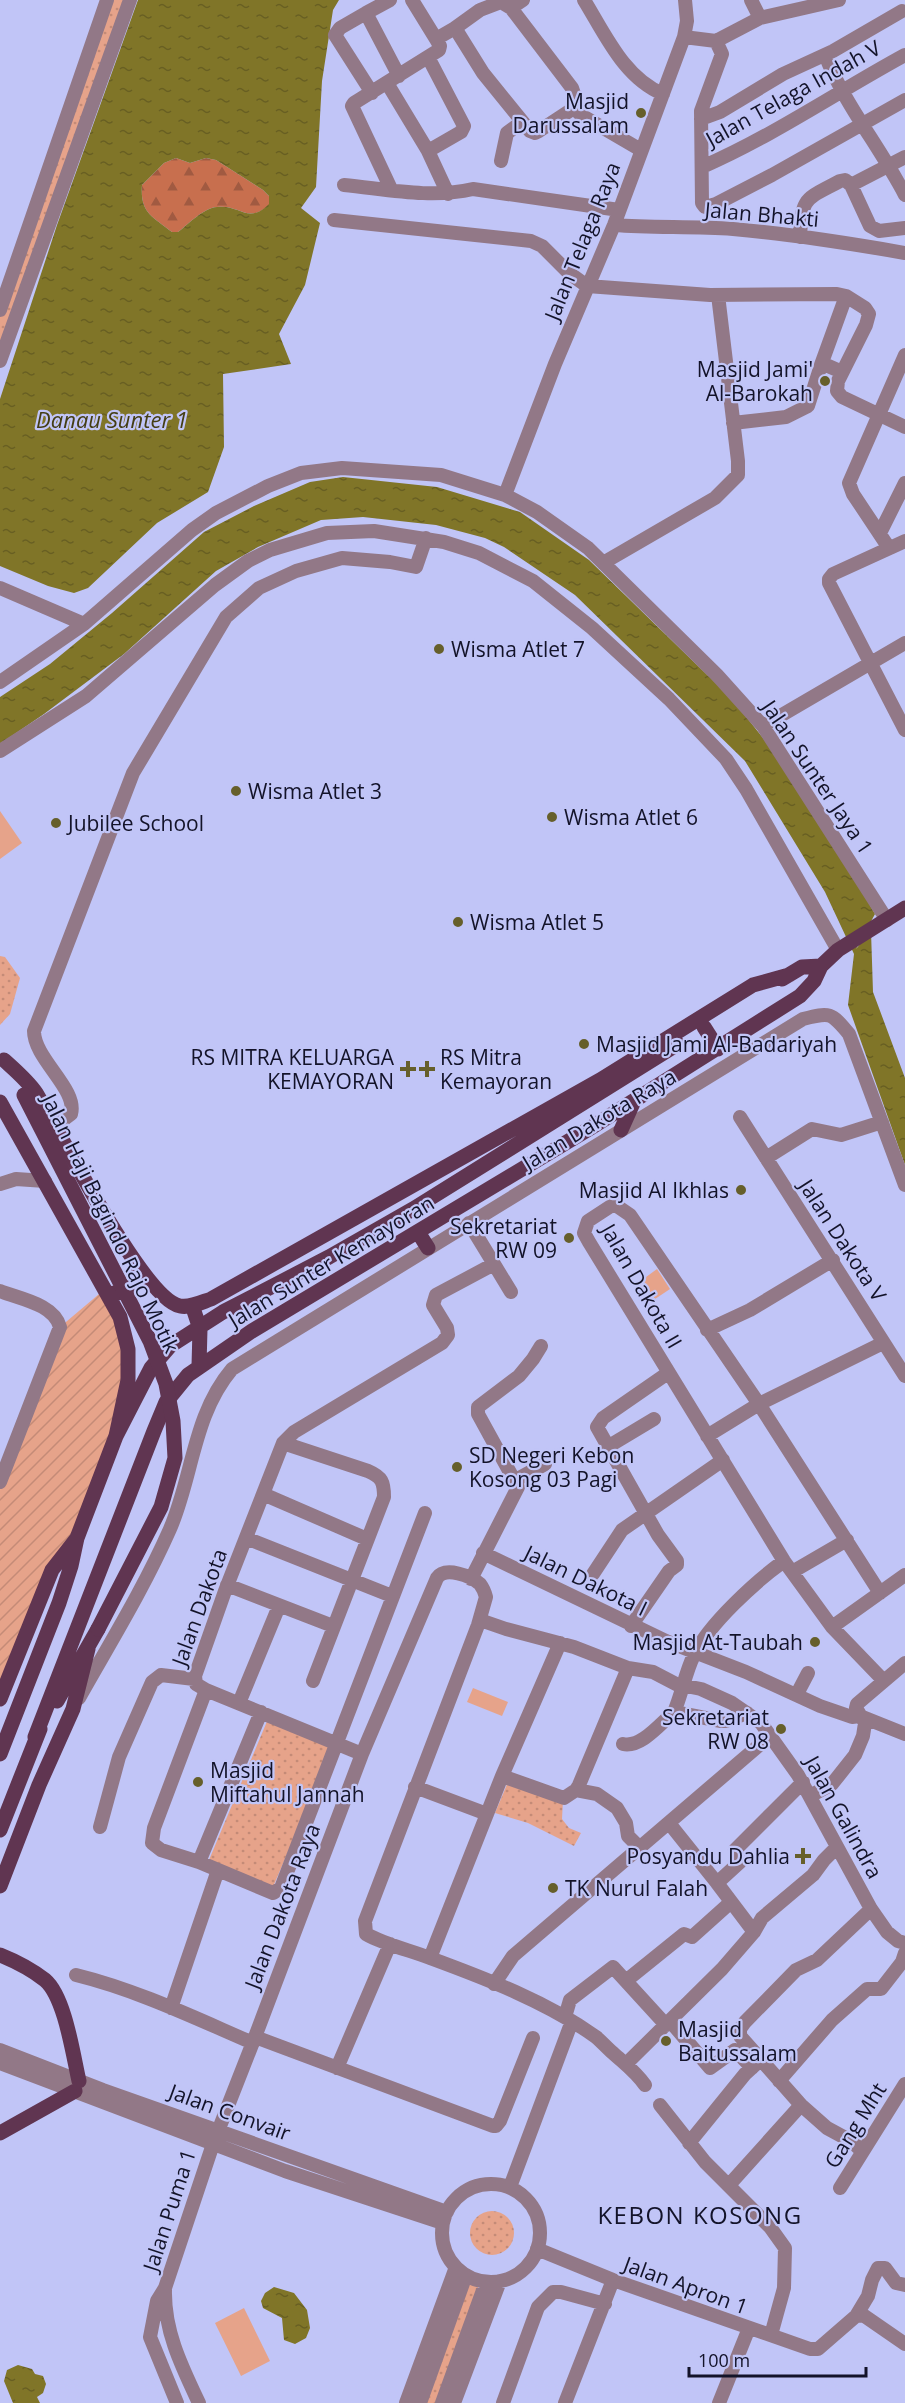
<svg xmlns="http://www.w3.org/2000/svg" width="905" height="2403" viewBox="0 0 905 2403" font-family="'Open Sans',sans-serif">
  <defs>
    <pattern id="grass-dots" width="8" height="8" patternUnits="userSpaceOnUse" patternTransform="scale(1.5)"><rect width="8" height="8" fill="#e6a38a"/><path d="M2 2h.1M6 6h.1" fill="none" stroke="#c48b77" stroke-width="1.8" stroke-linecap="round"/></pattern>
    <pattern id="forest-firs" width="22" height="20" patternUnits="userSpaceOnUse" patternTransform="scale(1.5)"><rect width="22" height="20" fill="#c86f4e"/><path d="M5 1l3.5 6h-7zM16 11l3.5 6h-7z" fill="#a15a41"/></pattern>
    <pattern id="garden-furrows" width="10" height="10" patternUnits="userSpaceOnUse" patternTransform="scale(1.5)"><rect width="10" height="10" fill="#e6a38a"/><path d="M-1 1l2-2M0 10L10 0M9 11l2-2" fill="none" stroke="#c48b77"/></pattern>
    <pattern id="water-ripples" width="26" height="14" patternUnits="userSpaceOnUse" patternTransform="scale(1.5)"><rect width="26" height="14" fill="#807528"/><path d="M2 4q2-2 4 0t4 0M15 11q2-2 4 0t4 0" fill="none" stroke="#685f22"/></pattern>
  </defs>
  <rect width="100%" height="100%" fill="#c1c5f7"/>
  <path fill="url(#grass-dots)" d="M 107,0 L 130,0 L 0,361 L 0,310 Z
    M 0,956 L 5,957 L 20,978 L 10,1014 L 0,1025 Z
    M 268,1719 L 333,1746 L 273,1887 L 209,1860 Z
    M 508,1782 L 563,1800 L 562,1819 L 569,1828 L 581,1833 L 574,1846 L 528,1823 L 495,1813 Z
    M470 2233a22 22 0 1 1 44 0a22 22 0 1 1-44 0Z
    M 466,2275 L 480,2281 L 441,2403 L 419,2403 Z"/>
  <path fill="url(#forest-firs)" d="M 176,158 L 190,163 L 206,158 L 216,160 L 263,190 L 269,196 L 270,204 C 248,225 240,204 217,207 C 203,208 189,224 178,232 L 172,232 C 152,216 140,213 142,185 L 164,163 Z"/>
  <path fill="url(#garden-furrows)" d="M 105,1289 L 120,1317 L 128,1380 L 77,1538 L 52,1570 L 0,1701 L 0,1483 L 60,1327 Z"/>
  <path fill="#e6a38a" d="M 0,811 L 22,843 L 0,859 Z
    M 657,1269 L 670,1289 L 655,1299 L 642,1280 Z
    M 473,1688 L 508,1702 L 502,1716 L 467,1702 Z
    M 244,2308 L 270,2361 L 241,2376 L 215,2323 Z"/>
  <path fill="url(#water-ripples)" fill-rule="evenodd" d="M 138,0 L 339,0 L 333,10 L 322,81 L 316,187 L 301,208 L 320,223 L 305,285 L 279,334 L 291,364 L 223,374 L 224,447 L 208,492 L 157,523 L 88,588 L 74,593 L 48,586 L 0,566 L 0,399 L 57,225 ZM 176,158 L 190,163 L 206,158 L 216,160 L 263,190 L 269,196 L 269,204 C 248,225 240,204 217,207 C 203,208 189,224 178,232 L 172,232 C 152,216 140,213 142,185 L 164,163 Z
    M 343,477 L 437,487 L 520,512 L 589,560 L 732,699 L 806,792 L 875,914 L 856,949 L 871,931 L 873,992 L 905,1078 L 905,1165 L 848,1005 L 854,954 L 825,892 L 745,761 L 575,595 L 504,547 L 485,538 L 436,525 L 363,517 L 321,520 L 258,547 L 216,571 L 124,654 L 44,714 L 0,744 L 0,697 L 50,664 L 112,613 L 204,532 L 254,506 L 310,482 Z
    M 274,2287 L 294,2293 L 307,2310 L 310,2328 L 306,2338 L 295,2344 L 284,2340 L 282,2318 L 263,2308 L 261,2301 L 265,2293 Z
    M 18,2365 L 32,2369 L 35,2374 L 43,2376 L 46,2384 L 43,2393 L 37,2397 L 40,2403 L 13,2403 L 4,2381 L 7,2370 Z"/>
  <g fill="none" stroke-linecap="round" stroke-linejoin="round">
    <path stroke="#927887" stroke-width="14" d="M 390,0 L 366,13 L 399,76
      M 412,0 L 436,39
      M 523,0 L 511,8 L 501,2 L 480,10 L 455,28 L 483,73 L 530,131 L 535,133 L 539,131 L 574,108 L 581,115 L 641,150
      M 584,0 C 605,34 624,78 663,94
      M 751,0 L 760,18
      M 511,8 L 572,88 L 577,103 L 574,108
      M 366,13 L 340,28 L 335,35 L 372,93
      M 684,37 L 716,41 L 760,18 L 839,0
      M 716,41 L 722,54 L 701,111 L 702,203 L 705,207 L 716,204 L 772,175 L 905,100
      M 825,55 C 845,105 880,147 905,195
      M 428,57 L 464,126 L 461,132 L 428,151
      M 387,83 L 428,151 L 448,194
      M 701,119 L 720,112 L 783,74 L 833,51 L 902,11
      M 501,161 L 507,133 L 522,122
      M 702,167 C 773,136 837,92 905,55
      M 344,185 C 386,189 431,199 473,189 L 619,210
      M 851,185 L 870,226 L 879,231 L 905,228
      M 391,189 L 352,106 L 354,103 L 439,50 L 440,46 L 436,39 L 455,28
      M 334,220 L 531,241 L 542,246 L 569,273 L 587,286 L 710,295 L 837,294 L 846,296 L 865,308 L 869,314 L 866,325 L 838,381 L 837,391 L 842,397 L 905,427
      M 614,225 C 653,228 693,226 733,229 C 790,234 848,243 905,253
      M 800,237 C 802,196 805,200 840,181 L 845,180 L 851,185 L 905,157
      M 0,310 L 107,0
      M 0,361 L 130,0
      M 821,365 L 846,296
      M 733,423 L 786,417 L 808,406 L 821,365 L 826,365 L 842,372
      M 505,495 L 555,364 L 614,225 L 684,37 L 687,21 L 685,0
      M 880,533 L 905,483
      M 905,541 L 833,574 L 829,579 L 829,583 L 905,730
      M 889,548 L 853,494 L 849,483 L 905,355
      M 603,563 L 715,498 L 738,475 L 738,461 L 718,295
      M 0,588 L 84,624
      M 0,682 L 84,624 L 192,530 L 216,513 L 268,486 L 301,473 L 342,468 L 441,475 L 505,495 L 537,512 L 588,548 L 717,675 L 763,726 L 887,920
      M 763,726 L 905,643
      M 0,751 L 86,696 L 215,585 L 248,561 L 270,550 L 327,533 L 374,531 L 444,542 L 479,553 L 533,581 L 592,628 L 669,699 L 726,759 L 746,789 L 838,950
      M 740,1117 L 905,1376
      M 55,1126 L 71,1114 C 78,1089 34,1059 34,1031 L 133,773 L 226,617 L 259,588 L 296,571 L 342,558 L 390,562 L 416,567 L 426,538
      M 766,1158 L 812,1129 L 841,1135 L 882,1122
      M 0,1184 L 16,1179 L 45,1181
      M 469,1223 L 511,1292
      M 0,1291 C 20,1299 54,1304 60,1327 L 0,1482
      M 707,1330 L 750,1310 L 833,1260
      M 707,1436 L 759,1404 L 883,1343
      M 283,1443 L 368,1471 C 382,1477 384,1482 384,1497 L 313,1681
      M 609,1446 L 654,1419
      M 514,1481 L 545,1464
      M 263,1494 L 367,1539
      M 246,1538 L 392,1596
      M 483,1553 L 666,1641 L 746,1672 L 820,1706 L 852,1717 L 860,1716 L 905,1734
      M 792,1572 L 847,1540
      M 593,1574 L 622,1530 L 723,1460
      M 471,1579 L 518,1487 L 478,1414 L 478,1407 L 519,1376 L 533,1359 L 541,1346
      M 227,1585 L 333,1626
      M 880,1593 L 759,1404 L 630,1215 L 614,1204 L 588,1221 L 584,1233 L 589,1242 L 784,1561 L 832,1627 L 884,1681
      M 480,1620 L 506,1629 L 574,1647 L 628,1668 L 653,1672 L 676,1684 L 701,1689 L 732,1703 L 761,1723 L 798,1775 L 871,1909 L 887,1932 L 898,1941 L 905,1943
      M 631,1626 L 669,1571 L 677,1565 L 677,1561 L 658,1535 L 597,1427 L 603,1418 L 668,1373
      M 832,1627 L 905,1575
      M 206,1690 L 154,1828 L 152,1843 L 161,1850 L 199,1862 L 273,1893 L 281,1888 L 425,1513
      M 797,1694 L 808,1673
      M 79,1698 C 110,1643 144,1588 170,1529 C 193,1476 193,1415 232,1369 L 803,1019 C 830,1012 831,1012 849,1034 L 905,1185
      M 239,1703 L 279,1606
      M 747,1713 L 726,1721 L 721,1721 L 674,1712 C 682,1694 685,1673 694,1655 C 709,1624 756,1581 784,1561
      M 623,1744 C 641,1748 660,1724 674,1712
      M 362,1754 L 206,1690 L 196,1684 L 195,1676 L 225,1591 L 283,1443 L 294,1432 L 442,1343 L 448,1335 L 447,1328 L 433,1305 L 436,1295 L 494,1264
      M 502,1776 L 564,1798 L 576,1790 L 579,1785 L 628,1668
      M 415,1787 L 487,1814
      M 576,1790 L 597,1794 L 617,1808 L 626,1823 L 628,1836 L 639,1847
      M 810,1796 L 832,1784 L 855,1755 L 863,1736 L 865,1723 L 856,1708 L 857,1704 L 905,1663
      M 669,1823 L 717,1883
      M 100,1827 L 119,1757 L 152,1682 L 161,1675 L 194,1679
      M 199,1862 L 261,1712
      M 754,1932 L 717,1883 L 740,1862 L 735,1850 L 803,1782
      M 430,1958 L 502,1776 L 560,1643
      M 76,1975 C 137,1990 195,2018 253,2043
      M 627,1980 L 684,1934 L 692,1937 L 731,1902
      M 494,1984 L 513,1956 L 770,1736
      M 171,2008 L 218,1870
      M 565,2017 L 570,2000 L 613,1967 L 666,2025
      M 670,2021 L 710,2068 L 735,2050 L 752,2068
      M 255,2037 L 493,2126 L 496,2126 L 500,2121 L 533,2038
      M 0,2050 L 103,2090 L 447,2212
      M 0,2063 L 285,2171 L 443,2223
      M 627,2063 L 722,1969 L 754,1932 L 762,1918 L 813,1875 L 824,1860 L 837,1847
      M 337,2068 L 390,1944
      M 779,2081 L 832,2020 L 867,1989 L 881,1989 L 902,1962 L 905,1953
      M 660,2105 L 705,2162 L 770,2227 L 785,2248 L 784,2288 L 771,2335
      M 689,2143 L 745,2074 L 757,2063
      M 862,2151 L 851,2141 L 827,2128 L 801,2105 L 740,2036 L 740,2029 L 745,2022 L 796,1970 L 817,1960 L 871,1909
      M442 2233a49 49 0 1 1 98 0a49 49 0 1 1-98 0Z
      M 729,2185 L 801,2105
      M 510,2187 L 572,2021
      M 840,2188 L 905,2084
      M 537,2249 L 613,2280 L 810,2349 L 818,2349 L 856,2316 L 863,2315 L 905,2344
      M 165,2290 C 164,2331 182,2367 199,2403
      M 856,2316 L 868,2296 L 872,2280 L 878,2268 L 885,2268 L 896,2283 L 905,2285
      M 177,2403 L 150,2337 L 157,2301 L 165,2288 L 213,2144 L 255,2037 L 362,1754 L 437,1578 C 445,1566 471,1576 480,1584 C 483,1588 485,1593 486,1597 L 478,1625 L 365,1921 L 366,1934 C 386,1945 409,1950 430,1958 C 487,1979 547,2002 596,2037 C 602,2042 607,2048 613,2053 C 625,2064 636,2072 645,2085
      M 406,2403 L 456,2267
      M 420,2403 L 466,2275
      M 442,2403 L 486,2282
      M 454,2403 L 500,2281
      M 503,2403 L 538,2307 L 553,2292 L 561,2292 L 605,2304
      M 565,2403 L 613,2280
      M 719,2403 L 749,2328"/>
    <path stroke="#603551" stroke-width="15" d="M 782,979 L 802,967 L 821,966
      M 704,1027 L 718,1049
      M 4,1060 C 15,1070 28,1081 36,1093 C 59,1131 143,1299 180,1306 C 190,1308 202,1302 211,1299 L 600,1080 L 753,985 L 789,975
      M 0,1102 L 120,1317 L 128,1349 L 128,1380 L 116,1436 L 77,1538 L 71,1566 L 59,1603 L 0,1754
      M 621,1130 L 634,1101
      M 418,1232 L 428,1248
      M 114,1293 C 130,1293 140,1283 138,1267
      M 192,1305 L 200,1329 L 199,1366
      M 116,1436 L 151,1368 L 170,1346 L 223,1312 L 329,1257 L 413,1209 L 678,1044
      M 0,1699 L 52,1570 L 77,1538
      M 57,1701 L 98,1629
      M 35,1737 L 154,1431 L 166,1402 L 188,1375 L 252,1331 L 592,1127 L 800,996 L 814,981 L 821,966 L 838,950 L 905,908
      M 0,1830 L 40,1729
      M 0,1886 L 39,1785 L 73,1709 L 88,1649
      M 0,1955 C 15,1961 32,1970 45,1980 C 65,1997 73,2055 79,2081
      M 0,2133 L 75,2091"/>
    <path stroke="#603551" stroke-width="15" d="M 24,1095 L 150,1341 L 166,1384 L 173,1421 L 175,1458 L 161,1507 L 98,1629"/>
  </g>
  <g fill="#665f2b" stroke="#c1c5f7" stroke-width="2">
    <circle cx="641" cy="113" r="6"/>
    <circle cx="825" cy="381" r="6"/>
    <circle cx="439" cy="649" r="6"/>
    <circle cx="236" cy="791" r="6"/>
    <circle cx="552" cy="817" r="6"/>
    <circle cx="56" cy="823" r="6"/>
    <circle cx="458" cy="922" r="6"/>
    <circle cx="584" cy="1044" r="6"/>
    <path d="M405 1060h6v6h6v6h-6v6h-6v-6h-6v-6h6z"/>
    <path d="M424 1060h6v6h6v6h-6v6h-6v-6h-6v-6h6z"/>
    <circle cx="741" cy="1190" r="6"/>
    <circle cx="569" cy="1238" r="6"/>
    <circle cx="457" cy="1467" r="6"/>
    <circle cx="815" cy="1642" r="6"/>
    <circle cx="781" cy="1729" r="6"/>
    <circle cx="198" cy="1782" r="6"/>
    <path d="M800 1847h6v6h6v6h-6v6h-6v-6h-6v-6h6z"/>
    <circle cx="553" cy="1888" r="6"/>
    <circle cx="666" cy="2041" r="6"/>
  </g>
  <g text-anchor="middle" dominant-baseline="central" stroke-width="4.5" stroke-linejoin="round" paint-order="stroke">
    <g font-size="21" fill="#131329" stroke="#c1c5f7">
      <text transform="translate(793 93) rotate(-29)">Jalan Telaga Indah V</text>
      <text transform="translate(762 214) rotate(5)">Jalan Bhakti</text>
      <text transform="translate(582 241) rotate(-68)">Jalan Telaga Raya</text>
      <text transform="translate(818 777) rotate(56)">Jalan Sunter Jaya 1</text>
      <text transform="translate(599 1119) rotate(-31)">Jalan Dakota Raya</text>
      <text transform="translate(111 1223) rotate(64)">Jalan Haji Bagindo Rajo Motik</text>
      <text transform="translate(843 1240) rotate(57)">Jalan Dakota V</text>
      <text transform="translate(331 1261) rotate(-31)">Jalan Sunter Kemayoran</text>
      <text transform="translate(642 1286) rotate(60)">Jalan Dakota II</text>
      <text transform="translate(586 1580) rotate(26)">Jalan Dakota I</text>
      <text transform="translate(199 1607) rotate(-70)">Jalan Dakota</text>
      <text transform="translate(844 1817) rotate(61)">Jalan Galindra</text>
      <text transform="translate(282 1906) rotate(-69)">Jalan Dakota Raya</text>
      <text transform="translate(230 2112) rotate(20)">Jalan Convair</text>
      <text transform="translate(855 2125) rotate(-58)">Gang Mht</text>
      <text transform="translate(169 2210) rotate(-72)">Jalan Puma 1</text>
      <text transform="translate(686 2285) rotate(20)">Jalan Apron 1</text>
    </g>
    <g font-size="21" fill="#131329" stroke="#c1c5f7" text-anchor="start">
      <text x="629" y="101" text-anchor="end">Masjid<tspan x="629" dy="24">Darussalam</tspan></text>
      <text x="813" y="369" text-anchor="end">Masjid Jami'<tspan x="813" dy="24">Al-Barokah</tspan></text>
      <text x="451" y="649">Wisma Atlet 7</text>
      <text x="248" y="791">Wisma Atlet 3</text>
      <text x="564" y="817">Wisma Atlet 6</text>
      <text x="68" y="823">Jubilee School</text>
      <text x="470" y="922">Wisma Atlet 5</text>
      <text x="596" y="1044">Masjid Jami Al-Badariyah</text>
      <text x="394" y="1057" text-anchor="end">RS MITRA KELUARGA<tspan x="394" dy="24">KEMAYORAN</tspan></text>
      <text x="440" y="1057">RS Mitra<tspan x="440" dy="24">Kemayoran</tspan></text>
      <text x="729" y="1190" text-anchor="end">Masjid Al Ikhlas</text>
      <text x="557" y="1226" text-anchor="end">Sekretariat<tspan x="557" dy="24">RW 09</tspan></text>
      <text x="469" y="1455">SD Negeri Kebon<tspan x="469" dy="24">Kosong 03 Pagi</tspan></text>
      <text x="803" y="1642" text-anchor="end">Masjid At-Taubah</text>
      <text x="769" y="1717" text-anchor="end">Sekretariat<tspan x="769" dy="24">RW 08</tspan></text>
      <text x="210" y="1770">Masjid<tspan x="210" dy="24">Miftahul Jannah</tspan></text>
      <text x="790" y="1856" text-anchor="end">Posyandu Dahlia</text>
      <text x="565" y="1888">TK Nurul Falah</text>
      <text x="678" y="2029">Masjid<tspan x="678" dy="24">Baitussalam</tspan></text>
    </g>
    <g font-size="22" font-style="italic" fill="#443e14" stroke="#c1c5f7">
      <text x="112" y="419">Danau Sunter 1</text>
    </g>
    <g font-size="24" letter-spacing="1.5" fill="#131329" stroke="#c1c5f7">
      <text x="700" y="2214">KEBON KOSONG</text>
    </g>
  </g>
  <path d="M689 2367v9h177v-9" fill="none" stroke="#131329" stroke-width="3"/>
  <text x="698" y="2367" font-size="18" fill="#131329" stroke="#c1c5f7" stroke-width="4.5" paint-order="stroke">100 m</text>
</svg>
